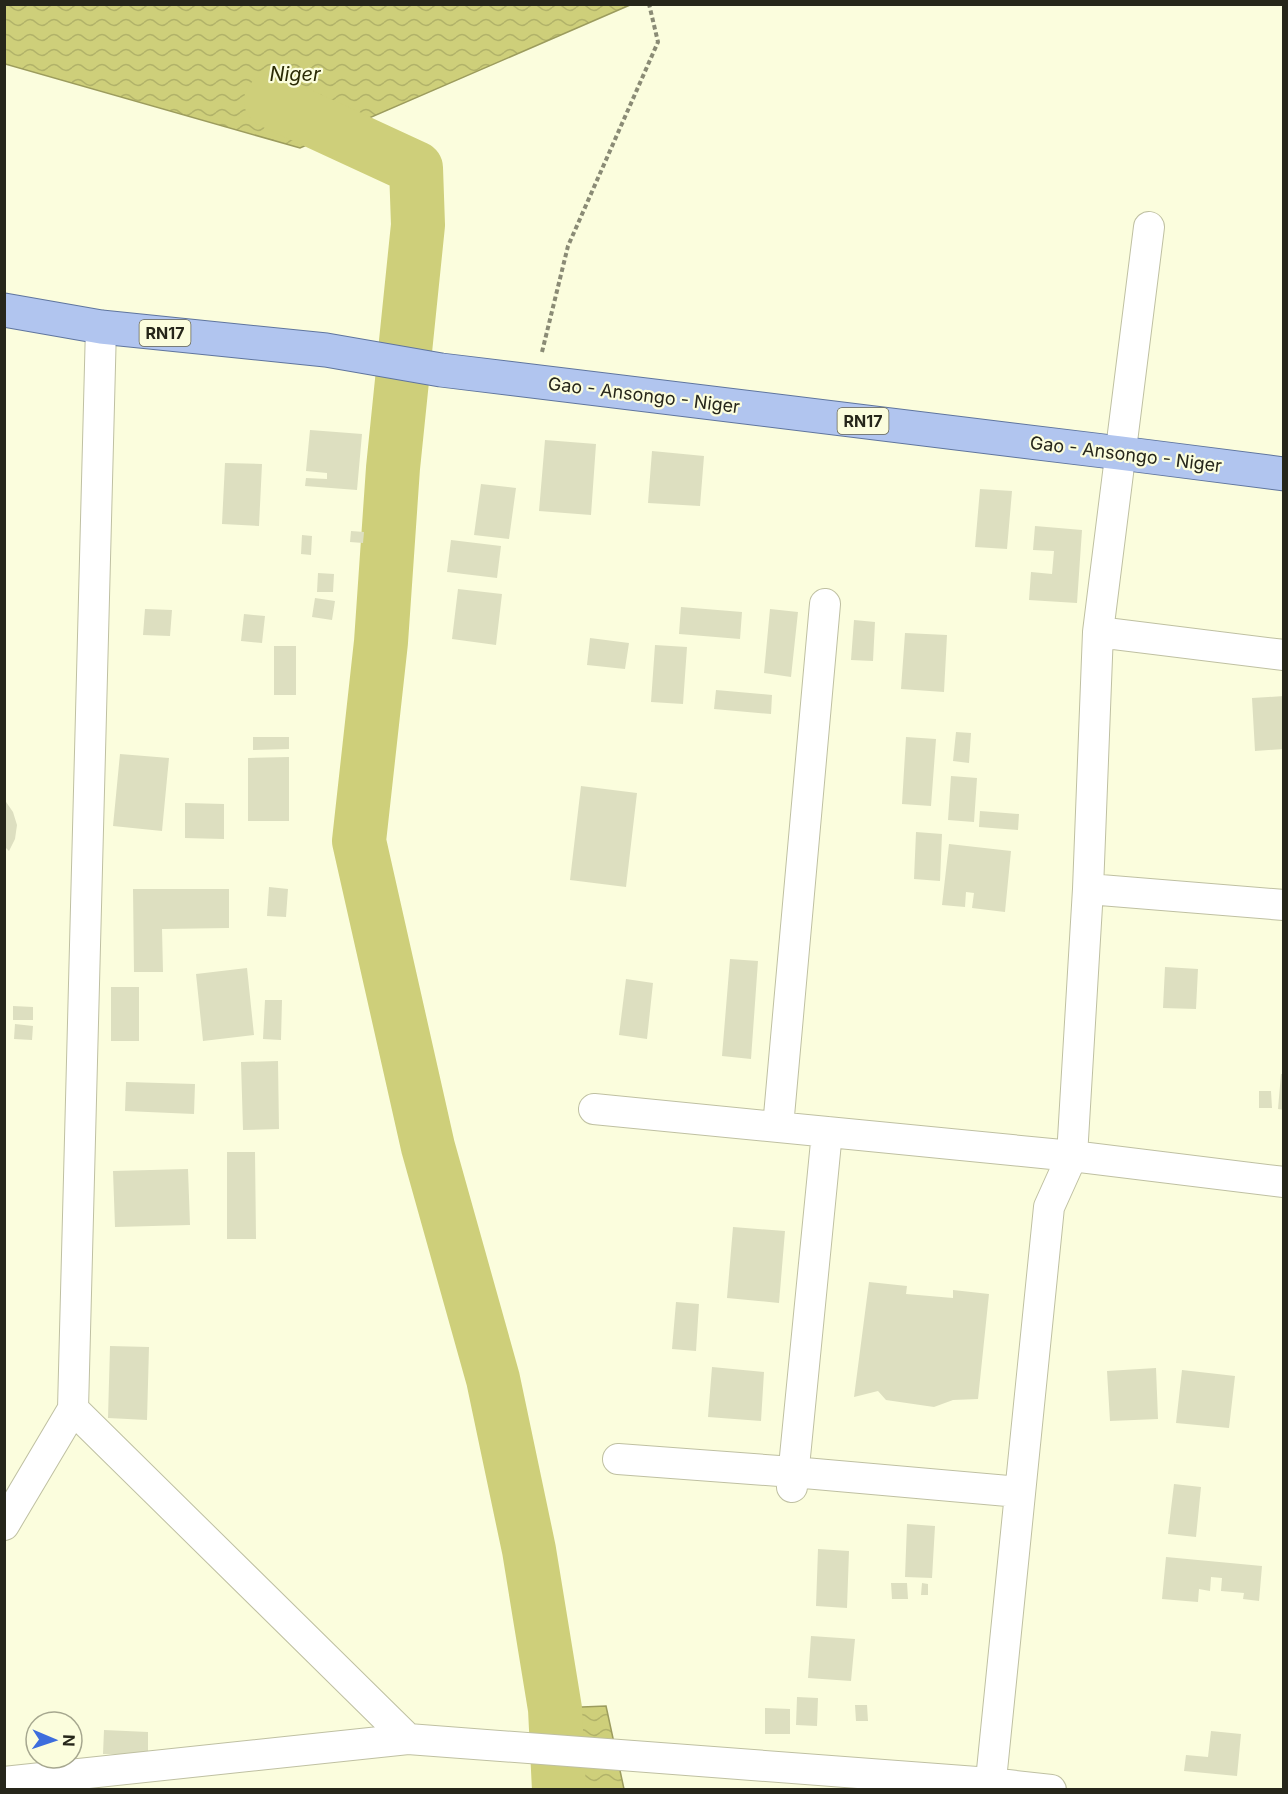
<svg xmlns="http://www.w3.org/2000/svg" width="1288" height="1794" viewBox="0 0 1288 1794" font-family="Inter,sans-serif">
  <defs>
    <pattern id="water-waves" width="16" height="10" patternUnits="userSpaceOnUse" patternTransform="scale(1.5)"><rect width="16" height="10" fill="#cecf7a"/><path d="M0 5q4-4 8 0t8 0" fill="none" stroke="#b1b269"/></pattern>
  </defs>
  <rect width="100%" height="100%" fill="#fbfddd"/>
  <path fill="url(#water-waves)" stroke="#9c9c5d" stroke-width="1.5" d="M 4,5 L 5,4 L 630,5 L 300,148 L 5,64 Z
    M 606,1706 L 624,1789 L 541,1789 L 533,1709 Z"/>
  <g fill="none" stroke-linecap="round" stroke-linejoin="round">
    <path stroke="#cecf7a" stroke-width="54" d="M 271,101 L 416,168 L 418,225 L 393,468 L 381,642 L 359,841 L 428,1147 L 493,1379 L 529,1550 L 555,1709 L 559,1790"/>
  </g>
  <path fill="#dddfc0" d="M 310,430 L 362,434 L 357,490 L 305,486 L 306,478 L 327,479 L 327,473 L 306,471 Z
    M 545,440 L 596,444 L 591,515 L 539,511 Z
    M 652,451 L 704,456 L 700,506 L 648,503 Z
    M 225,463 L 262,464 L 259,526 L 222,524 Z
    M 481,484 L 516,488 L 509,539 L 474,535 Z
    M 980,489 L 1012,491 L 1007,549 L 975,547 Z
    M 1035,526 L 1082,530 L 1077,603 L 1029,600 L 1031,572 L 1052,574 L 1054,551 L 1033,550 Z
    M 351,531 L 364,532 L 363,543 L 350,542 Z
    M 302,535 L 312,536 L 311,555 L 301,554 Z
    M 451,540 L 501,546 L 497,578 L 447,572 Z
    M 318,573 L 334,574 L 333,592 L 317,592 Z
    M 458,589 L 502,594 L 496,645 L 452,639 Z
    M 315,598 L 335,601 L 332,620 L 312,617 Z
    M 681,607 L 742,612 L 740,639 L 679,634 Z
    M 145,609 L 172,610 L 170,636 L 143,635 Z
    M 770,609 L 798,612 L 791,677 L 764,673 Z
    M 244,614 L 265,616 L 262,643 L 241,641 Z
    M 854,620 L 875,622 L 873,661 L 851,660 Z
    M 905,633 L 947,635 L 944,692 L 901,689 Z
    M 590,638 L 629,643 L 625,669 L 587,665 Z
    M 655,645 L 687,647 L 683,704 L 651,702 Z
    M 274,646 L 296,646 L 296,695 L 274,695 Z
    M 716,690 L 772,695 L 771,714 L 714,709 Z
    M 1284,696 L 1284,749 L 1255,751 L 1252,698 Z
    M 956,732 L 971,733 L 969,763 L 953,761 Z
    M 253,737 L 289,737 L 289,749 L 253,750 Z
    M 906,737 L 936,739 L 931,806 L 902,804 Z
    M 120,754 L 169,758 L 162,831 L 113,826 Z
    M 289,757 L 289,821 L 248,821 L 248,758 Z
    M 951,776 L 977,778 L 974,822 L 948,820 Z
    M 581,786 L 637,793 L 626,887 L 570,880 Z
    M 4,799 L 13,812 L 17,825 L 15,839 L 9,851 L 6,848 L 4,849 Z
    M 185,803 L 224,804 L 224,839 L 185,838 Z
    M 980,811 L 1019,814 L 1018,830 L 979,827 Z
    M 916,832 L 942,834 L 940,881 L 914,879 Z
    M 949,844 L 1011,851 L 1005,912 L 972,908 L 974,893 L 966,892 L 965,907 L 942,905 Z
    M 269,887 L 288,889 L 286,917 L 267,916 Z
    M 133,889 L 229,889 L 229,928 L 162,929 L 163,972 L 134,972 Z
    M 730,959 L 758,961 L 751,1059 L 722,1056 Z
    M 1165,967 L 1198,969 L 1196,1009 L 1163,1008 Z
    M 247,968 L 254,1035 L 203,1041 L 196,974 Z
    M 626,979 L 653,983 L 647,1039 L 619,1035 Z
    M 111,987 L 139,987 L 139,1041 L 111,1041 Z
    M 265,1000 L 282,1000 L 281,1040 L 263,1039 Z
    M 13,1006 L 33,1007 L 33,1020 L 13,1020 Z
    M 15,1024 L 33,1026 L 32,1040 L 14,1039 Z
    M 278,1061 L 279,1129 L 243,1130 L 241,1062 Z
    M 1281,1074 L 1284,1074 L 1284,1110 L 1278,1109 Z
    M 126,1082 L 195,1084 L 194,1114 L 125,1111 Z
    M 1259,1091 L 1271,1091 L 1272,1108 L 1259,1108 Z
    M 227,1152 L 255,1152 L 256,1239 L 227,1239 Z
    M 188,1169 L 190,1225 L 115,1227 L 113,1171 Z
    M 733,1227 L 785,1231 L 779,1303 L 727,1298 Z
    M 869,1282 L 907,1286 L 906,1294 L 953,1298 L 953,1290 L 989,1294 L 978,1399 L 953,1400 L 934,1407 L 886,1400 L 878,1391 L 854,1397 Z
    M 676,1302 L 699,1304 L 696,1351 L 672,1349 Z
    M 110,1346 L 149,1347 L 147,1420 L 108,1418 Z
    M 712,1367 L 764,1372 L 761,1421 L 708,1417 Z
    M 1156,1368 L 1158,1419 L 1110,1421 L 1107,1371 Z
    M 1182,1370 L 1235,1376 L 1229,1428 L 1176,1423 Z
    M 1174,1484 L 1201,1487 L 1196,1537 L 1168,1534 Z
    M 907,1524 L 935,1526 L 932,1578 L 905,1577 Z
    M 818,1549 L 849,1551 L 847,1608 L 816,1606 Z
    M 1166,1557 L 1262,1566 L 1259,1601 L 1243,1599 L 1244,1593 L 1221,1591 L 1222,1578 L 1211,1577 L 1210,1591 L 1199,1589 L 1198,1602 L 1162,1599 Z
    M 891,1583 L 907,1583 L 908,1599 L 892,1599 Z
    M 922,1583 L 928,1584 L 928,1595 L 921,1595 Z
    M 811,1636 L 855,1639 L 851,1681 L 808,1678 Z
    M 797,1697 L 818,1698 L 817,1726 L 796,1725 Z
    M 855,1705 L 867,1705 L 868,1721 L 856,1721 Z
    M 765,1708 L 790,1709 L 790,1734 L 765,1734 Z
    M 104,1730 L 148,1732 L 148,1755 L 103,1754 Z
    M 1211,1731 L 1241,1734 L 1237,1776 L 1184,1771 L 1186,1755 L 1208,1757 Z"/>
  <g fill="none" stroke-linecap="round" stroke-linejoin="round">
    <defs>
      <path id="minor" d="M 101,327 L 73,1409 L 408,1739 L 990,1783 L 1051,1790
        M 1098,632 L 1284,655
        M 1088,889 L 1284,905
        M 594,1109 L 1072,1156 L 1284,1182
        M 778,1127 L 825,604
        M 618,1459 L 793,1472 L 1019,1492
        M 792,1487 L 827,1132
        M 4,1525 L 73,1409
        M 4,1782 L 408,1739
        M 990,1790 L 1049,1207 L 1072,1156 L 1088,889 L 1098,632 L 1149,227"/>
      <path id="primary" d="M 4,310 L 101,327 L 326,350 L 441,370 L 1120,453 L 1284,474"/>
    </defs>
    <use href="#minor" stroke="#bfc0a2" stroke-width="32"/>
    <use href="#primary" stroke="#5f759e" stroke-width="35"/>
    <path stroke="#8a8b75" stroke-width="4" stroke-dasharray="4.5 3" stroke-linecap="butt" d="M 542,352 L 568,246 L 658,42 L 649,4"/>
    <use href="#minor" stroke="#fff" stroke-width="30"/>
    <use href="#primary" stroke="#b1c5ef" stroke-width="33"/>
  </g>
  <g text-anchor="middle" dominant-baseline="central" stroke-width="4.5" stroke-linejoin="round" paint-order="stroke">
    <g fill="#fbfddd" stroke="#666654" stroke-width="1.5">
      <rect x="139.5" y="320" width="51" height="26" rx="4.5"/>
      <rect x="837.5" y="408" width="51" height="26" rx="4.5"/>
    </g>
    <g font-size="16" font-weight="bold" fill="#26261a">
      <text x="165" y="333">RN17</text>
      <text x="863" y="421">RN17</text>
    </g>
    <g font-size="18" fill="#26261a" stroke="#fbfddd">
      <text transform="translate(644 395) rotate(7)">Gao - Ansongo - Niger</text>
      <text transform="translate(1126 454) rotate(7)">Gao - Ansongo - Niger</text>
    </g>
    <g font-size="20" font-style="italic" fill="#2b2b05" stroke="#fbfddd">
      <text x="295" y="74">Niger</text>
    </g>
  </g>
  <rect width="1288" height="1794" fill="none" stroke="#26261a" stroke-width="12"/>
  <g transform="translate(54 1740) rotate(92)"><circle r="28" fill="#fbfddd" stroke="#a6a78f" stroke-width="1.5"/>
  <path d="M0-4.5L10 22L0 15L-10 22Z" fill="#3d6ddd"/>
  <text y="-9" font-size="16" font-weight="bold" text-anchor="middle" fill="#26261a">N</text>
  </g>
</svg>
